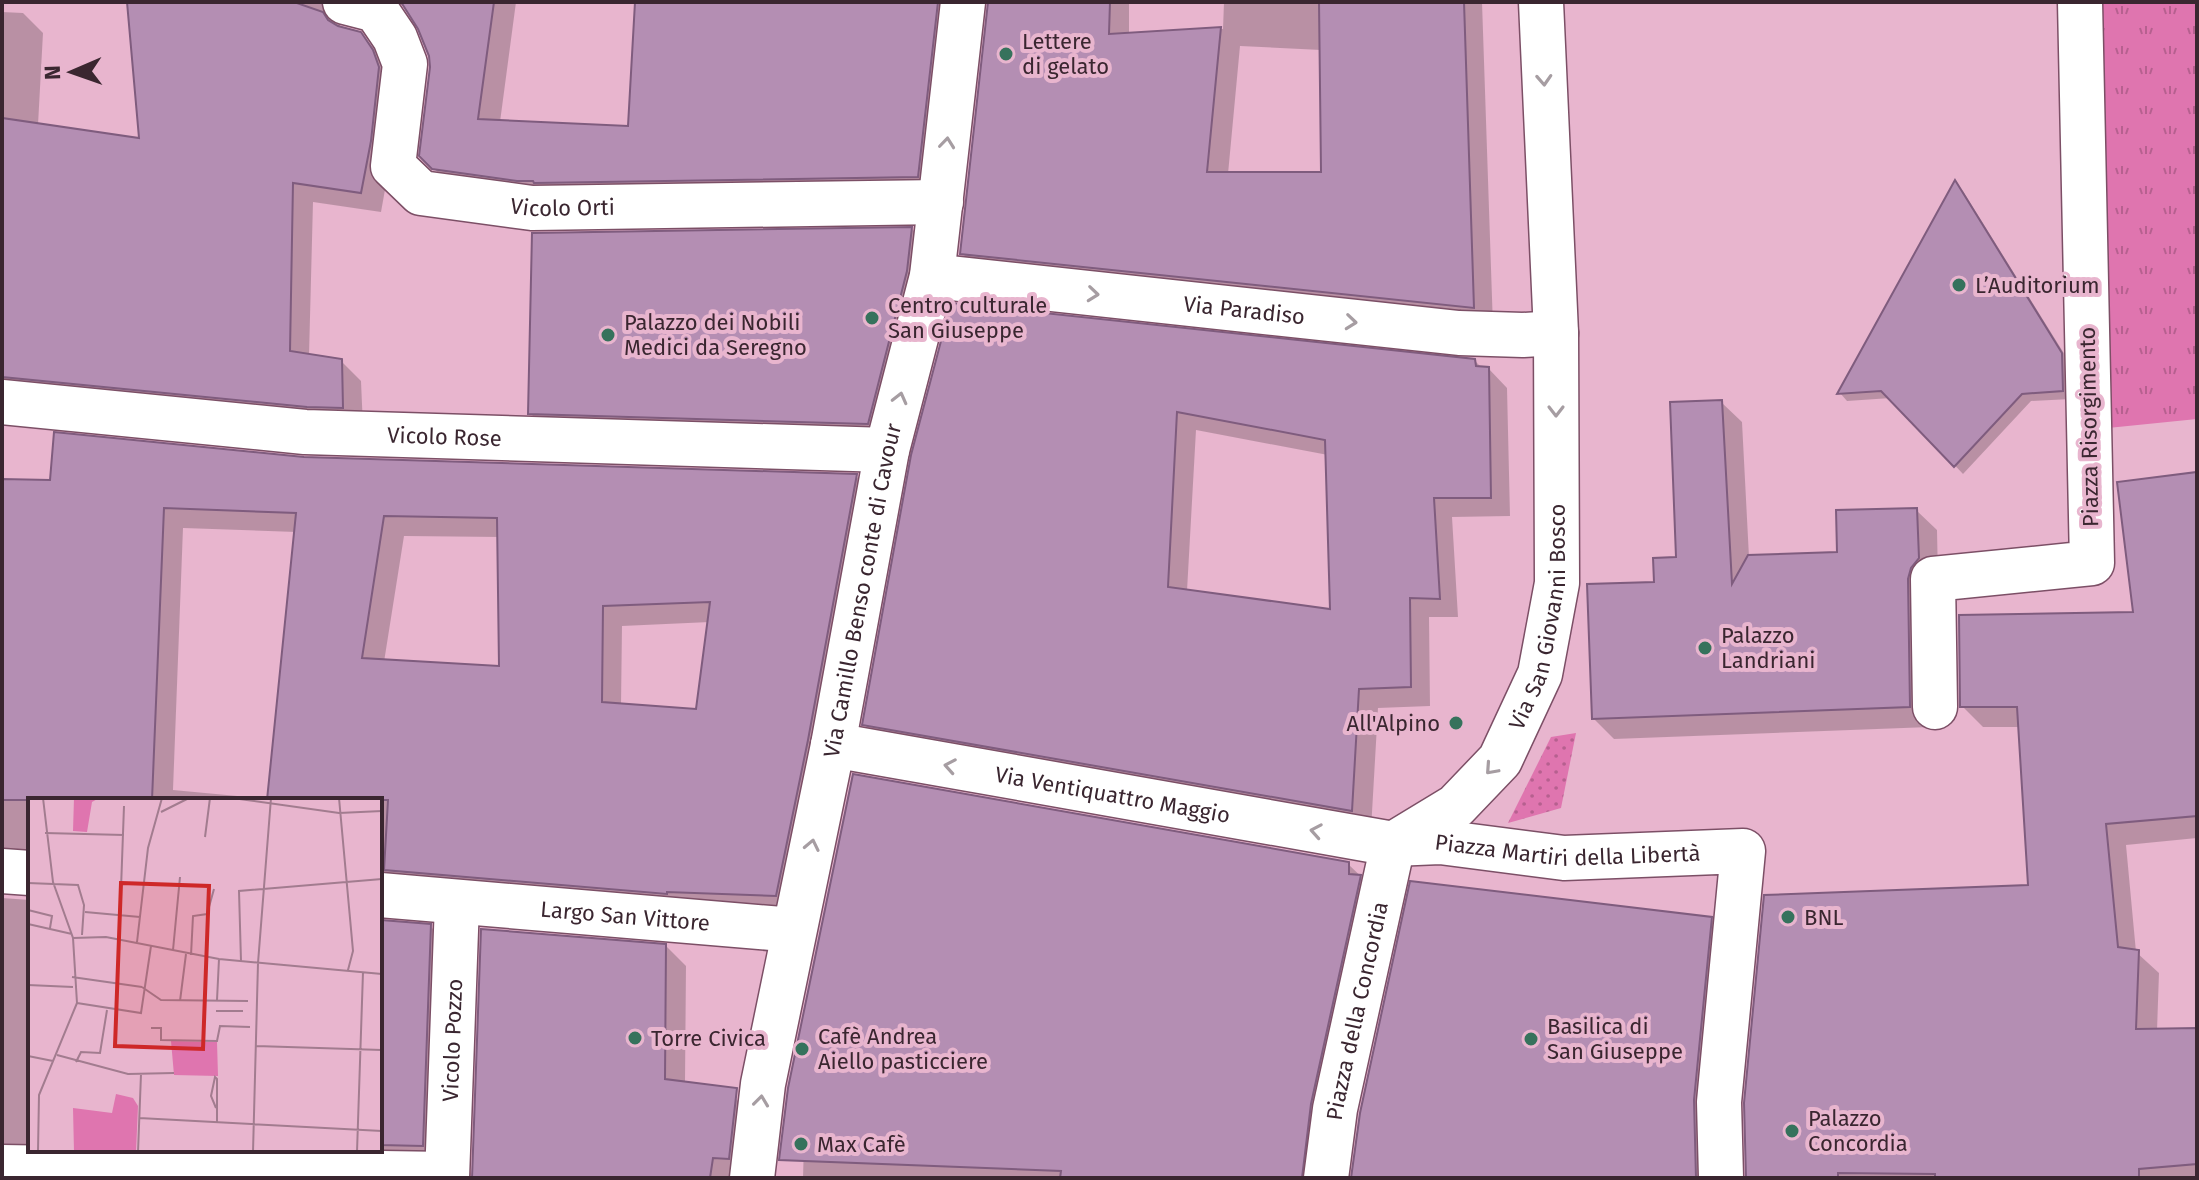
<svg xmlns="http://www.w3.org/2000/svg" width="2199" height="1180" viewBox="0 0 2199 1180" font-family="'Fira Sans',sans-serif">
  <defs>
    <pattern id="grass-dots" width="8" height="8" patternUnits="userSpaceOnUse" patternTransform="scale(2)"><rect width="8" height="8" fill="#df75af"/><path d="M2 2h.1M6 6h.1" fill="none" stroke="#b6608f" stroke-width="1.8" stroke-linecap="round"/></pattern>
    <pattern id="park-tufts" width="24" height="20" patternUnits="userSpaceOnUse" patternTransform="scale(2)"><rect width="24" height="20" fill="#df75af"/><path d="M3 7l-1-3M5 7V3M7 7l1-3M15 17l-1-3M17 17v-4M19 17l1-3" fill="none" stroke="#b6608f"/></pattern>
  </defs>
  <rect width="100%" height="100%" fill="#e8b5ce"/>
  <path fill="url(#grass-dots)" d="M 1576,733 L 1561,808 L 1508,823 L 1551,737 Z"/>
  <path fill="url(#park-tufts)" d="M 2095,2 L 2197,2 L 2197,419 L 2108,428 Z"/>
  <path fill="#0003" fill-rule="evenodd" d="M 162,2 L 351,2 L 340,16 L 340,29 L 360,34 L 380,54 L 392,72 L 390,162 L 381,212 L 313,202 L 309,356 L 341,361 L 361,381 L 363,427 L 2,398 L 2,12 L 23,13 L 43,33 L 38,125 L 141,140 Z
    M 391,2 L 516,2 L 500,122 L 630,128 L 637,2 L 969,2 L 937,197 L 455,189 L 421,156 L 432,66 L 430,55 L 420,28 L 405,6 Z
    M 989,2 L 1129,2 L 1129,34 L 1223,29 L 1224,2 L 1482,2 L 1493,327 L 982,273 L 962,253 ZM 1240,46 L 1321,50 L 1323,174 L 1228,174 Z
    M 1956,184 L 1963,191 L 2070,363 L 2071,399 L 2031,401 L 1963,474 L 1891,398 L 1847,401 L 1840,393 Z
    M 912,229 L 935,253 L 891,447 L 553,436 L 530,413 Z
    M 1474,360 L 1482,368 L 1488,368 L 1507,388 L 1510,516 L 1452,517 L 1458,617 L 1429,617 L 1430,706 L 1378,708 L 1371,830 L 884,744 L 864,724 L 913,456 ZM 1196,430 L 1328,455 L 1332,611 L 1187,591 Z
    M 1721,402 L 1742,422 L 1749,557 L 1839,553 L 1916,510 L 1937,530 L 1938,579 L 1930,727 L 1614,739 L 1594,719 L 1656,584 L 1678,559 Z
    M 304,459 L 856,476 L 876,496 L 797,910 L 380,900 L 380,800 L 30,800 L 30,866 L 2,876 L 2,481 L 52,483 ZM 183,528 L 296,532 L 269,799 L 173,790 ZM 404,536 L 500,537 L 501,669 L 384,662 ZM 710,622 L 698,711 L 621,706 L 622,626 Z
    M 2197,475 L 2197,838 L 2126,845 L 2136,952 L 2159,973 L 2157,1031 L 2197,1030 L 2197,1178 L 1748,1178 L 2030,887 L 2020,727 L 1983,727 L 1962,706 L 2136,613 Z
    M 1348,864 L 1370,885 L 1324,1178 L 803,1178 L 808,998 Z
    M 2,898 L 30,900 L 30,1150 L 380,1150 L 380,922 L 430,926 L 450,946 L 442,1168 L 2,1172 Z
    M 1711,919 L 1732,940 L 1716,1178 L 1353,1178 Z
    M 666,946 L 686,966 L 685,1083 L 726,1089 L 746,1109 L 734,1178 L 474,1178 Z"/>
  <path fill="#b48eb3" stroke="#7f5c7e" stroke-width="2" fill-rule="evenodd" d="M 127,2 L 294,2 L 323,12 L 328,20 L 338,26 L 361,32 L 373,50 L 379,67 L 371,141 L 361,193 L 293,183 L 290,351 L 342,359 L 343,408 L 307,407 L 2,377 L 2,118 L 139,138 Z
    M 401,2 L 494,2 L 478,119 L 628,126 L 635,2 L 938,2 L 918,177 L 534,183 L 533,181 L 517,181 L 432,169 L 419,156 L 430,67 L 429,56 L 418,29 Z
    M 988,2 L 1110,2 L 1109,34 L 1221,27 L 1207,172 L 1321,172 L 1319,2 L 1464,2 L 1474,308 L 960,254 Z
    M 1955,180 L 2062,353 L 2063,391 L 2022,394 L 1954,467 L 1881,391 L 1837,394 Z
    M 912,227 L 907,271 L 868,424 L 528,414 L 532,233 Z
    M 951,303 L 1475,359 L 1476,366 L 1489,367 L 1491,498 L 1434,498 L 1440,599 L 1410,598 L 1411,687 L 1359,689 L 1352,811 L 862,725 L 911,455 ZM 1177,412 L 1325,440 L 1330,609 L 1168,587 Z
    M 1722,400 L 1732,584 L 1748,555 L 1837,552 L 1836,510 L 1917,508 L 1919,558 L 1911,568 L 1908,579 L 1910,707 L 1592,719 L 1587,584 L 1654,582 L 1653,558 L 1676,557 L 1670,402 Z
    M 54,432 L 304,457 L 857,474 L 808,740 L 776,896 L 667,892 L 667,894 L 384,870 L 388,800 L 267,800 L 296,513 L 164,508 L 152,800 L 2,800 L 2,479 L 50,480 ZM 384,516 L 497,518 L 499,666 L 362,658 ZM 710,602 L 696,709 L 602,702 L 603,606 Z
    M 2197,472 L 2197,816 L 2106,824 L 2118,947 L 2139,950 L 2136,1029 L 2197,1028 L 2197,1164 L 2139,1169 L 2139,1178 L 1935,1178 L 1935,1174 L 1838,1173 L 1838,1178 L 1746,1178 L 1744,1103 L 1764,895 L 2028,885 L 2017,707 L 1960,707 L 1959,615 L 2133,612 L 2117,482 Z
    M 853,774 L 1349,862 L 1349,874 L 1361,875 L 1311,1104 L 1302,1178 L 1060,1178 L 1061,1171 L 779,1160 L 788,1088 Z
    M 1410,881 L 1712,917 L 1694,1100 L 1696,1178 L 1351,1178 L 1360,1113 Z
    M 381,920 L 431,924 L 423,1146 L 380,1145 Z
    M 481,929 L 666,944 L 665,1079 L 737,1088 L 729,1159 L 713,1158 L 710,1178 L 472,1178 Z"/>
  <g fill="none" stroke-linecap="round" stroke-linejoin="round">
    <defs>
      <g id="minor">
        <path id="s1" d="M 345,2 L 376,10 L 395,38 L 405,64 L 393,166 L 421,193 L 532,208 L 941,202"/>
        <path id="s2" d="M 932,276 L 1459,333 L 1523,335 L 1556,333"/>
        <path id="s3" d="M 2,402 L 305,432 L 887,450"/>
        <path d="M 1935,707 L 1933,579 L 2092,563 L 2080,2"/>
        <path id="s4" d="M 833,745 L 1393,844 L 1440,842 L 1564,858 L 1743,851 L 1719,1102 L 1721,1178"/>
        <path id="s5" d="M 1395,843 L 1456,806 L 1500,760 L 1540,674 L 1557,583 L 1556,333 L 1541,2"/>
        <path d="M 2,871 L 30,873"/>
        <path id="s6" d="M 380,895 L 794,930"/>
        <path d="M 2,1167 L 447,1174"/>
        <path id="s7" d="M 447,1178 L 457,903"/>
        <path id="s8" d="M 752,1178 L 763,1084 L 833,745 L 887,450 L 932,276 L 963,2"/>
        <path id="s9" d="M 1326,1178 L 1335,1109 L 1393,844"/>
      </g>
    </defs>
    <use href="#minor" stroke="#7c4f66" stroke-width="47"/>
    <use href="#minor" stroke="#fff" stroke-width="44"/>
  </g>
  <defs><path id="oneway-chevron" d="M-2-3.5L2.5 0L-2 3.5" fill="none" stroke-width="1.6" stroke-linecap="round" stroke-linejoin="round" transform="scale(2)"/></defs>
  <g stroke="#a69da2">
    <use href="#oneway-chevron" transform="translate(1544 80) rotate(87)"/>
    <use href="#oneway-chevron" transform="translate(947 143) rotate(-84)"/>
    <use href="#oneway-chevron" transform="translate(1093 294) rotate(6)"/>
    <use href="#oneway-chevron" transform="translate(1351 322) rotate(6)"/>
    <use href="#oneway-chevron" transform="translate(900 398) rotate(-76)"/>
    <use href="#oneway-chevron" transform="translate(1556 411) rotate(90)"/>
    <use href="#oneway-chevron" transform="translate(950 766) rotate(-170)"/>
    <use href="#oneway-chevron" transform="translate(1491 769) rotate(132)"/>
    <use href="#oneway-chevron" transform="translate(1316 831) rotate(-170)"/>
    <use href="#oneway-chevron" transform="translate(812 845) rotate(-78)"/>
    <use href="#oneway-chevron" transform="translate(761 1101) rotate(-83)"/>
  </g>
  <g fill="#36725c" stroke="#e8b5ce" stroke-width="3">
    <circle cx="1006" cy="54" r="8"/>
    <circle cx="1959" cy="285" r="8"/>
    <circle cx="872" cy="318" r="8"/>
    <circle cx="608" cy="335" r="8"/>
    <circle cx="1705" cy="648" r="8"/>
    <circle cx="1456" cy="723" r="8"/>
    <circle cx="1788" cy="917" r="8"/>
    <circle cx="635" cy="1038" r="8"/>
    <circle cx="1531" cy="1039" r="8"/>
    <circle cx="802" cy="1049" r="8"/>
    <circle cx="1792" cy="1131" r="8"/>
    <circle cx="801" cy="1144" r="8"/>
  </g>
  <g text-anchor="middle" dominant-baseline="central" stroke-width="8" stroke-linejoin="round" paint-order="stroke">
    <g font-size="22" fill="#3a2630" stroke="#e8b5ce" text-anchor="start">
      <text x="1022" y="41">Lettere<tspan x="1022" dy="25">di gelato</tspan></text>
      <text x="1975" y="285">L’Auditorium</text>
      <text x="888" y="305">Centro culturale<tspan x="888" dy="25">San Giuseppe</tspan></text>
      <text x="624" y="322">Palazzo dei Nobili<tspan x="624" dy="25">Medici da Seregno</tspan></text>
      <text x="1721" y="635">Palazzo<tspan x="1721" dy="25">Landriani</tspan></text>
      <text x="1440" y="723" text-anchor="end">All'Alpino</text>
      <text x="1804" y="917">BNL</text>
      <text x="1547" y="1026">Basilica di<tspan x="1547" dy="25">San Giuseppe</tspan></text>
      <text x="818" y="1036">Cafè Andrea<tspan x="818" dy="25">Aiello pasticciere</tspan></text>
      <text x="651" y="1038">Torre Civica</text>
      <text x="1808" y="1118">Palazzo<tspan x="1808" dy="25">Concordia</tspan></text>
      <text x="817" y="1144">Max Cafè</text>
    </g>
    <g font-size="22" fill="#3a2630" stroke="#e8b5ce">
      <text stroke="none"><textPath href="#s1" startOffset="378">Vicolo Orti</textPath></text>
      <text stroke="none"><textPath href="#s2" startOffset="314">Via Paradiso</textPath></text>
      <text transform="translate(2089 427) rotate(-91)">Piazza Risorgimento</text>
      <text stroke="none"><textPath href="#s3" startOffset="444">Vicolo Rose</textPath></text>
      <text stroke="none"><textPath href="#s8" startOffset="598">Via Camillo Benso conte di Cavour</textPath></text>
      <text stroke="none"><textPath href="#s5" startOffset="286">Via San Giovanni Bosco</textPath></text>
      <text stroke="none"><textPath href="#s4" startOffset="284">Via Ventiquattro Maggio</textPath></text>
      <text stroke="none"><textPath href="#s4" startOffset="744">Piazza Martiri della Libertà</textPath></text>
      <text stroke="none"><textPath href="#s6" startOffset="246">Largo San Vittore</textPath></text>
      <text stroke="none"><textPath href="#s9" startOffset="170">Piazza della Concordia</textPath></text>
      <text stroke="none"><textPath href="#s7" startOffset="138">Vicolo Pozzo</textPath></text>
    </g>
  </g>
  <g transform="translate(28 798)">
    <rect width="354" height="354" fill="#e8b5ce"/>
    <path d="M 143,243 L 189,244 L 190,278 L 146,277 ZM 88,296 L 105,300 L 110,308 L 108,354 L 46,354 L 45,310 L 84,315 Z" fill="#df75af"/>
    <path d="M 46,0 L 71,0 L 64,4 L 59,34 L 45,33 Z" fill="#df75af"/>
    <path fill="none" stroke="#a27c8f" stroke-width="2" d="M 204,0 L 311,15 L 354,13M 311,0 L 325,153 L 320,172M 133,14 L 161,0M 17,35 L 96,37M 177,39 L 182,0M 0,85 L 50,87 L 56,107 L 54,137M 0,112 L 24,118 L 22,130M 57,114 L 112,119M 92,118 L 96,8M 0,126 L 44,136M 45,140 L 78,139 L 191,161 L 354,176M 109,144 L 120,50 L 134,0M 145,152 L 152,79M 163,157 L 165,118 L 179,116 L 186,91M 213,163 L 211,93 L 354,81M 44,179 L 114,189M 0,187 L 45,189M 114,189 L 133,202 L 220,203M 189,202 L 191,161M 152,203 L 158,156M 49,205 L 113,215 L 123,148M 188,213 L 215,213M 123,230 L 133,230 L 133,242 L 189,243 L 192,228 L 222,229M 228,248 L 354,252M 29,257 L 100,276 L 146,275M 0,258 L 25,263M 48,264 L 53,254 L 72,255 L 79,212M 188,310 L 183,298 L 187,279 L 189,281 L 189,324M 111,320 L 354,333M 10,353 L 11,297 L 49,205 L 45,140 L 25,84 L 15,0M 110,354 L 113,276M 225,354 L 230,165 L 243,0M 329,354 L 335,174"/>
    <path fill="#ce2828" fill-opacity="0.15" stroke="#ce2828" stroke-width="4" d="M 93,85 L 181,88 L 175,251 L 87,248 Z"/>
    <rect width="354" height="354" fill="none" stroke="#3a2630" stroke-width="4"/>
  </g>
  <rect width="2199" height="1180" fill="none" stroke="#3a2630" stroke-width="8"/>
  <g transform="translate(72 72) rotate(268)" stroke="#e8b5ce" stroke-width="6" paint-order="stroke">
  <path d="M0-6L14 30L0 20L-14 30Z" fill="#3a2630"/>
  <text y="-12" font-size="22" font-weight="bold" text-anchor="middle" fill="#3a2630">N</text>
  </g>
</svg>
